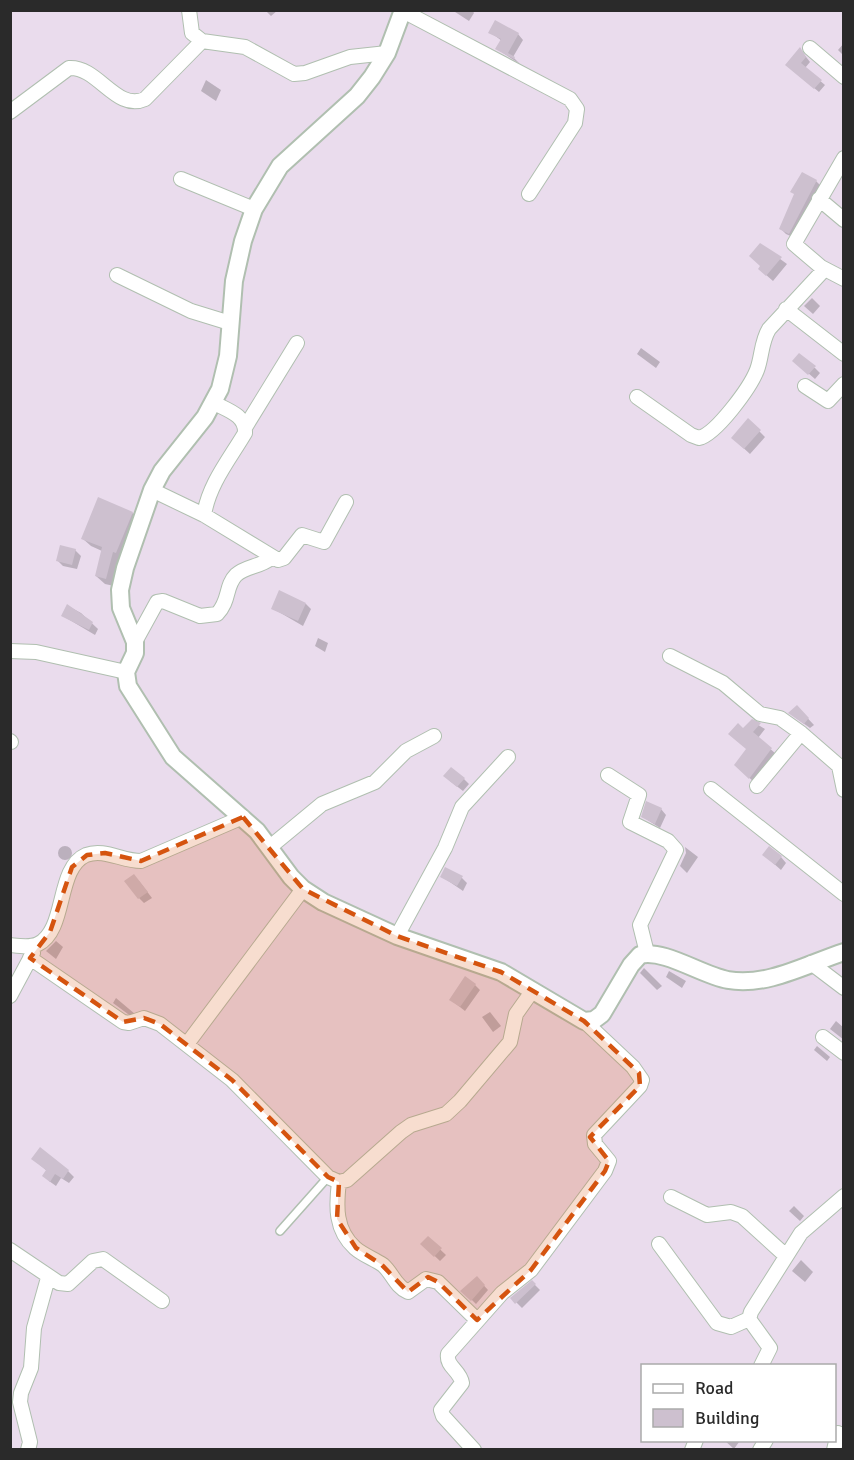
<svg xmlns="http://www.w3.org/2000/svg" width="854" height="1460" viewBox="0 0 854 1460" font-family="Signika,sans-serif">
  <rect width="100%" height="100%" fill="#eadced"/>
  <path fill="#0003" d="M 265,10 L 278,10 L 271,16 Z
    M 452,10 L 472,10 L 474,13 L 469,21 Z
    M 490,32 L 518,34 L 523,40 L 513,57 L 520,64 L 497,49 L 502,41 Z
    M 844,43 L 844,56 L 838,50 Z
    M 800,49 L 810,62 L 805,68 L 825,85 L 819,92 L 791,69 Z
    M 206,80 L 221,90 L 216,101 L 201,91 Z
    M 816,181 L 822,187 L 795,238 L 786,234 L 781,229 Z
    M 761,245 L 787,264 L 773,281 L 765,274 L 762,266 Z
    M 812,298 L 820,306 L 813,314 L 804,306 Z
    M 641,348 L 660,362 L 656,368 L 637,354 Z
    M 800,366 L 815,368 L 820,373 L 815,379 Z
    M 748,420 L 765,437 L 750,454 L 738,443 Z
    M 133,513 L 141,521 L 114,586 L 105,584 L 96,576 L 102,551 L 91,546 L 82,538 Z
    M 75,550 L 81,556 L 77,569 L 63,566 L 57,560 Z
    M 306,604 L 311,609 L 303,626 L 272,608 Z
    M 68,606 L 81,613 L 98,629 L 95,635 L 63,616 Z
    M 318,638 L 328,643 L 325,652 L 315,646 Z
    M 797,707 L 814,725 L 810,728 L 796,718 Z
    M 752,721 L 765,729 L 758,738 L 776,754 L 755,783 L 741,770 L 748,749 Z
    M 464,779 L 469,784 L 463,791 L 450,781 Z
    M 661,809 L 666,815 L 660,828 L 643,817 Z
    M58 853a7 7 0 1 1 14 0a7 7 0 1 1-14 0Z
    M 685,847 L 698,857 L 687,873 L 680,866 L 686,853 Z
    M 764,855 L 781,857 L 786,863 L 781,870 Z
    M 441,876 L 462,878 L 467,883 L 463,891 Z
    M 139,881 L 152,898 L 144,903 L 139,898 Z
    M 56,941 L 63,947 L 56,959 L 46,951 Z
    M 644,968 L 662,986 L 657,990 L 640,973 Z
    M 669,971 L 686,981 L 682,988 L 666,977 Z
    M 475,985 L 480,990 L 465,1011 L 451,1000 Z
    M 116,998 L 135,1014 L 132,1017 L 113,1003 Z
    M 490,1012 L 501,1026 L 493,1032 L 482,1017 Z
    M 836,1021 L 844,1028 L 844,1040 L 830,1029 Z
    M 817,1046 L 830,1057 L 827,1061 L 814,1050 Z
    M 33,1159 L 68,1171 L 74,1177 L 69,1183 L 61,1178 L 56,1186 L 49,1181 L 47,1171 Z
    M 794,1206 L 804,1216 L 800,1221 L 789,1211 Z
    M 428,1238 L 446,1255 L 440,1261 L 422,1244 Z
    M 801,1260 L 813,1272 L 805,1282 L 792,1271 Z
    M 477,1278 L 488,1290 L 476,1304 L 463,1291 Z
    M 532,1282 L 540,1290 L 522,1308 L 512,1298 Z
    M 724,1440 L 738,1440 L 739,1442 L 734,1449 Z"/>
  <path fill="#cdc0cf" d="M 495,20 L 519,33 L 508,53 L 515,57 L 514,59 L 495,49 L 501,39 L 488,33 Z
    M 800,47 L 806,57 L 801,63 L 822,80 L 814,89 L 785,65 Z
    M 802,172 L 817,180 L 789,234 L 779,229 L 794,194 L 790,192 Z
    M 760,243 L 782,257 L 766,276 L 758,269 L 760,266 L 749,256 Z
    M 799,353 L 816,366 L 808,375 L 792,361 Z
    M 748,418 L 761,430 L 744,449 L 731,438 Z
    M 98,497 L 133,512 L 116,553 L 113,552 L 106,579 L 95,576 L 102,547 L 81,539 Z
    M 60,545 L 76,549 L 72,565 L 56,561 Z
    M 279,590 L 306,603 L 298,621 L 271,609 Z
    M 67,604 L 93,622 L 89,630 L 61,616 Z
    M 797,705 L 809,718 L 804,724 L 788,713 Z
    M 752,719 L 761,723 L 753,732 L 772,748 L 749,779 L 734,765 L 746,749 L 728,734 L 738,723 L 743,728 Z
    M 451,767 L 465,778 L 457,787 L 443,776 Z
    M 646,801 L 662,808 L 655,824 L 641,817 Z
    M 769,846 L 782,856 L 775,865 L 762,855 Z
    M 445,867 L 463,876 L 457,886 L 440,877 Z
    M 134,874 L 148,892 L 138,899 L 124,881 Z
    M 465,976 L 476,984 L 460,1007 L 449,1000 Z
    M 40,1147 L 69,1170 L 63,1179 L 55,1174 L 50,1182 L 42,1176 L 46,1170 L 31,1159 Z
    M 428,1236 L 442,1248 L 434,1257 L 420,1244 Z
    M 477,1276 L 485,1285 L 471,1301 L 460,1291 Z
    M 532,1280 L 536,1284 L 515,1304 L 510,1298 Z"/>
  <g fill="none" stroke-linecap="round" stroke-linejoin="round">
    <defs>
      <path id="service" d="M 280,1231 L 328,1177"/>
      <path id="minor" d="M 189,10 L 192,33 L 202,41 L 245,47 L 294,74 L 305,73 L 350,57 L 387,53
        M 403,11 L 570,99 L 577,109 L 575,123 L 529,194
        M 810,48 L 844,77
        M 10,112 L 69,68 C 98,66 116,112 145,99 L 202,41
        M 181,179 L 254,209
        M 819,199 L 844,220
        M 821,267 L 844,279
        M 117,275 L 191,311 L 230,323
        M 786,309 L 844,354
        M 805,386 L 828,401 L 844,384
        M 637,397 L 691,435 L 699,438 C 716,434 750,388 757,370 C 762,357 761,342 769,329 L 821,273 L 821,267 L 794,244 L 844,158
        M 246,426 L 297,343
        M 152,490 L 204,515 L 278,560 L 284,558 L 302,535 L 324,542 L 346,502
        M 204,515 C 209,484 229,460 245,433 C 246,415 227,410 214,403
        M 135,642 L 157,602 L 163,601 L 200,616 L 217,614 C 230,601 225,586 236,575 C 246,566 260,567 271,558
        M 10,651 L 36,652 L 126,672
        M 670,656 L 723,683 L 760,714 L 780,718 L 801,733 L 839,766 L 844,790
        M 10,741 L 11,742
        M 608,775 L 639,795 L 630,822 L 668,841 L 676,850 L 640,925 L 647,953
        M 757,786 L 801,733
        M 711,789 L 844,894
        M 270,847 L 322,804 L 375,782 L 406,751 L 434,736
        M 397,936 L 445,848 L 462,807 L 508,757
        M 10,945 C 19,946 30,948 38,944 C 67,930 56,868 86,855 C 104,848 122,861 141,861 L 243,817
        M 30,958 L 123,1022 L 129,1023 L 144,1018 L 160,1024 L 232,1080 L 328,1177 L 339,1182 L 347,1180 L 401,1132 L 411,1125 L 446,1114 L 460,1101 L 510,1042 L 516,1014 L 533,990
        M 811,963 L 844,988
        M 10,996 L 33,953
        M 823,1037 L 844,1053
        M 187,1044 L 303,889
        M 339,1182 C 336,1206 335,1230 355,1248 C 363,1255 374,1259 383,1265 C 393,1274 395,1286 408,1292 L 426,1279 L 438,1282 L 477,1320
        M 671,1197 L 707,1215 L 731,1212 L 742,1216 L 786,1256
        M 659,1244 L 717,1323 L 731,1327 L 749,1319
        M 10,1250 L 59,1283 L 68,1284 L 93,1261 L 103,1259 L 162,1301
        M 761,1366 L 770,1348 L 749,1319 L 751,1312 L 801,1233 L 844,1196
        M 28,1450 L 30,1442 L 20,1402 L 21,1393 L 31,1368 L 34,1328 L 48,1278
        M 474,1450 L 443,1416 L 441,1410 L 462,1383 C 460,1370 446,1367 448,1354 L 502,1293 L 531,1270 L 605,1171 L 609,1161 L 595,1144 L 594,1135 L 640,1086 L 642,1080 L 633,1067 L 584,1021
        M 692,1450 L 696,1440
        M 760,1450 L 766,1440
        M 834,1450 L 838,1433"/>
      <path id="tertiary" d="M 403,10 L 387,53 L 372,77 L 357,96 L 280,166 L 254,209 L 243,241 L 234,281 L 228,356 L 220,389 L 205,417 L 162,471 L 152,490 L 125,568 L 120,590 L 121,608 L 135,642 L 135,653 L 126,672 L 128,686 L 173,757 L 257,831 L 291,877 L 303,889 L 323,902 L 397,936 L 501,972 L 584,1021 L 594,1020 L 602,1014 L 631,965 L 640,955 C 665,949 701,975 728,980 C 767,987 807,964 844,952"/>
    </defs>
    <use href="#service" stroke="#b0bfb0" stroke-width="10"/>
    <use href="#minor" stroke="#b0bfb0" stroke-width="16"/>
    <use href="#tertiary" stroke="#b0bfb0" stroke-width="20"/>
    <use href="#service" stroke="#fff" stroke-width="7"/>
    <use href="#minor" stroke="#fff" stroke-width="14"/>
    <use href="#tertiary" stroke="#fff" stroke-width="16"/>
  </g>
  <path fill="#d5540f" fill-opacity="0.2" stroke="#d5540f" stroke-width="4.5" stroke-dasharray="12 8" stroke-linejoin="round" d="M 243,817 L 303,889 L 397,936 L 501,972 L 584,1021 L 639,1073 L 640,1086 L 590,1137 L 609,1161 L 605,1171 L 531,1270 L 477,1320 L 438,1282 L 428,1277 L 408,1292 L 382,1265 L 356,1248 L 337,1219 L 339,1182 L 328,1177 L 232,1080 L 160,1024 L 144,1018 L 123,1022 L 30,958 L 50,932 L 72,867 L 87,855 L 105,853 L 141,861 Z"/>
  <rect width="854" height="1460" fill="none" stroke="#2a2a2a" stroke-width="24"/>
  <rect x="641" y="1364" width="195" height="78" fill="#ffffff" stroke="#aaaaaa" stroke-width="1.5"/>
  <rect x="653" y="1384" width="30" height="9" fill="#ffffff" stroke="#aaaaaa" stroke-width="1.5"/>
  <text x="695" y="1394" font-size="18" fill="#2a2a2a">Road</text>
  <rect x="653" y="1409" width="30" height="18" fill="#cdc0cf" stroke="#aaaaaa" stroke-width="1.5"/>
  <text x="695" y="1424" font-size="18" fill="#2a2a2a">Building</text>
</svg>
